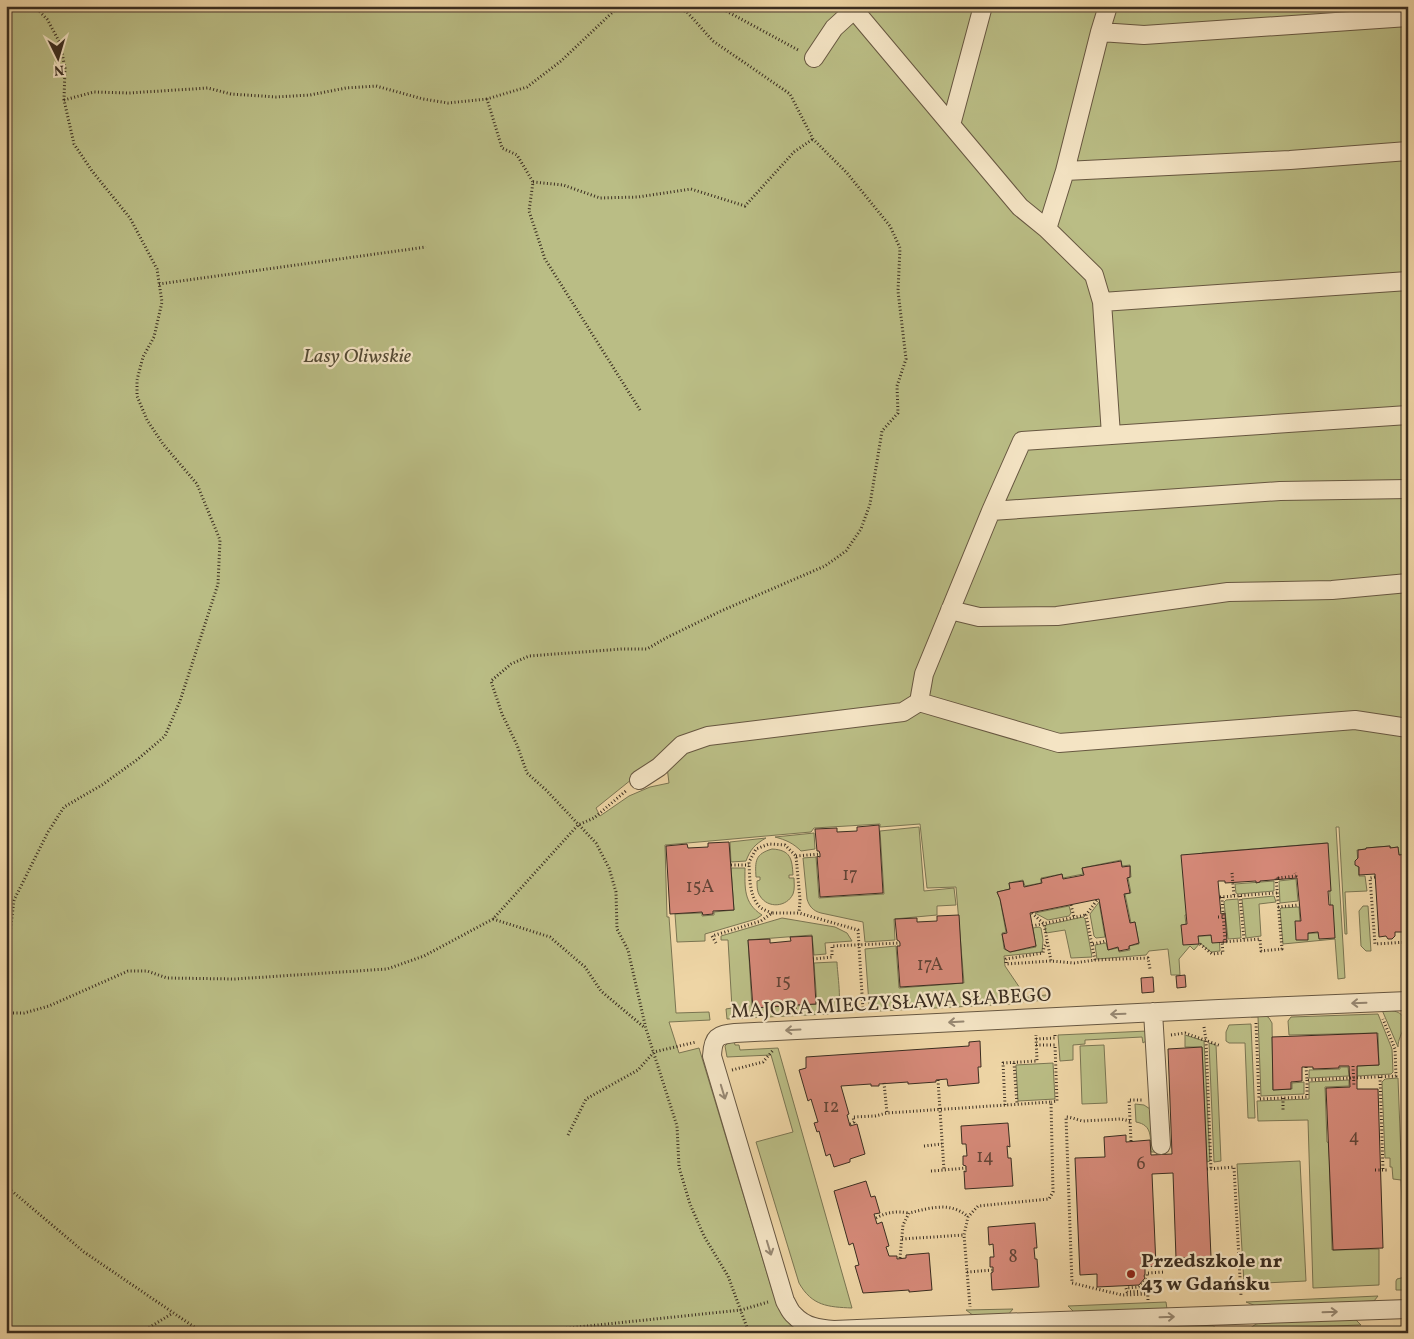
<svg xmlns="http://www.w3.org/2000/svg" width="1414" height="1339" viewBox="0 0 1414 1339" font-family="Vollkorn,serif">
  <rect width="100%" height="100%" fill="#eed5a5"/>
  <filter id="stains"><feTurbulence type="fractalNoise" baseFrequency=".004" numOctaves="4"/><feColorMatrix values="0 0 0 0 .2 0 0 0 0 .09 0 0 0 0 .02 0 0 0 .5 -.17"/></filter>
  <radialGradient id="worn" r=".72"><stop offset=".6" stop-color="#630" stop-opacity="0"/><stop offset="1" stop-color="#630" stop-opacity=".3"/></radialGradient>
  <path fill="#babd85" stroke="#7a7552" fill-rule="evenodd" d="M 6,6 L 1408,6 L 1408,854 L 1399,855 L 1398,847 L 1391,848 L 1390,846 L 1366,848 L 1366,849 L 1357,850 L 1359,876 L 1365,876 L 1367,891 L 1345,892 L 1347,934 L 1345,934 L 1339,827 L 1336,827 L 1345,978 L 1338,979 L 1335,939 L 1283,944 L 1280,909 L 1281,908 L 1299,907 L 1301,934 L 1332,932 L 1327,843 L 1202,853 L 1191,914 L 1185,915 L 1187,937 L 1219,935 L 1220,951 L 1211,952 L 1200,943 L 1194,950 L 1190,946 L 1179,959 L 1180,975 L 1171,975 L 1168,949 L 1149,951 L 1146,955 L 1097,959 L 1095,945 L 1106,943 L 1108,950 L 1118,948 L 1119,952 L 1130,950 L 1129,946 L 1139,944 L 1135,922 L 1131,923 L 1125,894 L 1131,893 L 1128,878 L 1131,877 L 1130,865 L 1122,866 L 1121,860 L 1082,868 L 1083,874 L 1063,878 L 1062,874 L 1041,878 L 1041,883 L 1025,886 L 1023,880 L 1009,883 L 1010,889 L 997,892 L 1000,899 L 1006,932 L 1002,933 L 1004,949 L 1010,952 L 1036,947 L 1033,928 L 1039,927 L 1041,928 L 1043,940 L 1042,952 L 1004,956 L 1005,966 L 1026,997 L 1046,995 L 1048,997 L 1047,1000 L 1019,1002 L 1012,1004 L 878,1011 L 872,1009 L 869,1004 L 865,949 L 896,946 L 899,988 L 964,983 L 956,887 L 927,888 L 920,824 L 880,827 L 880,824 L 814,828 L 811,832 L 665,845 L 667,917 L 669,917 L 676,1013 L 709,1012 L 710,1020 L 669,1022 L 679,1053 L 699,1048 L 773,1293 L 783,1312 L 805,1333 L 6,1333 ZM 657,759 L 667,767 L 669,783 L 650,787 L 629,796 L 600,816 L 596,808 Z
    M 919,827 L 924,891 L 954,888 L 956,905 L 937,906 L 937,915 L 894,919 L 895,940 L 865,942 L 863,922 L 821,913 C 813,911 809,906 807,899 L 803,858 L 816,857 L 819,898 L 884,894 L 880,831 Z
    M 814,833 L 815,849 L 801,851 C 793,843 786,840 775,837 Z
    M 766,838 C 755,844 750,850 746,861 L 731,862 L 730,842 Z
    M 772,849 C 791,850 792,859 793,875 L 789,875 L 789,878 L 794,878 C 794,883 795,889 793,894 C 787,907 768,909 760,896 C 757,892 757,886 757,881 L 760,880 L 760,877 L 756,877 C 755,861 755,854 772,849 Z
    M 731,868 L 745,868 C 745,887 743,903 762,915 L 756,919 L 705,934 L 705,941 L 677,942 L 675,914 L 702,913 L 702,916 L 714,915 L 714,912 L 734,910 Z
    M 1296,879 L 1298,901 L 1280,903 L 1279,881 Z
    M 1274,881 L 1274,891 L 1238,894 L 1236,893 L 1235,884 Z
    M 1274,896 L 1276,902 L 1259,904 L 1261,936 L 1246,938 L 1242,899 Z
    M 1238,899 L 1241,938 L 1228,939 L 1224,902 L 1226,900 Z
    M 1099,902 L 1105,937 L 1096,938 L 1094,936 L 1090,914 Z
    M 1069,906 L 1071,913 L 1069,916 L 1048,920 L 1035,913 Z
    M 1363,906 L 1368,906 L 1371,951 L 1366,951 L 1361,946 L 1359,911 Z
    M 1083,917 L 1085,919 L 1092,957 L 1071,958 L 1065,930 L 1046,933 L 1045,927 L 1046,925 Z
    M 782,918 L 835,927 L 847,933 L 852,941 L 825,943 L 826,954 L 814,955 L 812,935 L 748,940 L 752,1008 L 785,1006 L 785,1010 L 796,1009 L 796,1006 L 817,1004 L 814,963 L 834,962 L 837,962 C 837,971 843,1007 836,1011 C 835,1012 829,1013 828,1014 L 727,1019 L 726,1009 L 732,1008 L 728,940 L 721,940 L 721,936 Z
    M 1382,1010 C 1393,1010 1407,1011 1404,1027 C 1402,1034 1398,1039 1398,1047 Z
    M 1378,1014 L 1392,1049 L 1393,1072 L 1391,1074 L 1357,1076 L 1357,1066 L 1379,1065 L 1378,1033 L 1289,1035 L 1288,1021 L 1291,1017 Z
    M 1265,1015 L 1269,1018 L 1272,1023 L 1273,1090 L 1292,1089 L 1292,1083 L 1304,1082 L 1304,1094 L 1261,1096 L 1258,1017 L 1251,1017 L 1251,1016 Z
    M 1251,1024 L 1255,1118 L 1248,1118 L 1245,1043 L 1229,1043 L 1226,1041 L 1226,1032 L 1229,1025 Z
    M 1148,1031 L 1149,1039 L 1143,1043 L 1142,1037 L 1085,1040 L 1085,1044 L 1073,1045 L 1073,1060 L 1060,1061 L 1058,1035 Z
    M 1185,1035 L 1204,1041 L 1210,1161 L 1207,1162 L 1202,1047 L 1185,1047 Z
    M 734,1041 L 735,1045 L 739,1045 L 740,1050 L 778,1048 L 852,1308 C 828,1307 812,1306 799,1283 L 756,1142 L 793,1132 L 771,1055 L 727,1057 L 725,1046 L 728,1043 Z
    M 1209,1043 L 1216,1045 L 1221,1161 L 1214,1162 Z
    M 1104,1045 L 1107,1103 L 1082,1104 L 1080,1046 Z
    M 1053,1063 L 1055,1099 L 1018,1101 L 1016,1065 Z
    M 1340,1067 L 1348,1067 L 1349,1076 L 1309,1078 L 1309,1070 L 1340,1069 Z
    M 1398,1078 L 1405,1263 L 1408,1269 L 1408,1290 L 1396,1290 L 1396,1281 L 1397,1279 L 1405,1277 L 1401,1180 L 1393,1179 L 1392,1167 L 1390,1167 L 1390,1158 L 1385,1158 L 1382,1082 L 1385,1079 Z
    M 1349,1080 L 1349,1086 L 1325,1087 L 1327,1142 L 1329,1143 L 1332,1250 L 1379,1249 L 1379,1285 L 1313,1288 L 1308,1120 L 1258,1121 L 1257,1101 L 1309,1099 L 1309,1082 Z
    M 1135,1104 L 1144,1105 L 1153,1111 L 1155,1152 L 1151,1152 C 1150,1138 1153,1125 1136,1122 Z
    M 1300,1161 L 1306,1281 L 1244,1284 L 1237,1164 Z
    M 1378,1296 L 1374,1301 L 1256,1306 L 1246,1302 Z
    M 1166,1302 L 1167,1309 L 1075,1313 L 1068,1306 Z
    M 1013,1309 L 1007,1316 L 974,1316 L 966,1310 Z
    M 1352,1319 L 1356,1320 L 1361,1325 L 1249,1329 L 1256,1324 L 1261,1323 Z
    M 1212,1325 L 1219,1330 L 1127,1333 C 1141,1324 1193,1326 1212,1325 Z"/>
  <path fill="#d58978" stroke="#3a2d20" d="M 879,825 L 883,893 L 820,897 L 817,856 L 820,857 L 820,854 L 819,851 L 817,851 L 815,829 L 837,828 L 837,832 L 857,831 L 857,827 Z
    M 729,842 L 734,910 L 713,911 L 713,914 L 703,915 L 702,912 L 670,914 L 666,846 L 687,844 L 688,848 L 708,847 L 708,843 Z
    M 1328,843 L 1331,891 L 1328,891 L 1329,905 L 1333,905 L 1335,938 L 1319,939 L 1318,932 L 1308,933 L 1308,940 L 1296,940 L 1295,921 L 1301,921 L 1297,878 L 1260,881 L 1260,882 L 1256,883 L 1256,881 L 1225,883 L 1225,881 L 1218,881 L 1221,914 L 1225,913 L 1227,942 L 1212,943 L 1211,935 L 1198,936 L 1199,944 L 1183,945 L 1181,925 L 1187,924 L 1181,855 Z
    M 1390,846 L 1390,848 L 1398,847 L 1399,855 L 1408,854 L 1408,932 L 1395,932 L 1395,936 L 1392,939 L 1388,939 L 1386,936 L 1379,937 L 1375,874 L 1359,875 L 1359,867 L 1355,865 L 1355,861 L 1358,858 L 1358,850 L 1366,849 L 1366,848 Z
    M 1121,861 L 1122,867 L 1130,866 L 1130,877 L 1127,878 L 1130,893 L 1124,894 L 1130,923 L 1135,922 L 1139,943 L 1129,946 L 1129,949 L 1119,951 L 1118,947 L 1108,950 L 1099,899 L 1030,913 L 1036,946 L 1010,952 L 1005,949 L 1002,934 L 1007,933 L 1000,899 L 997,892 L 1010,889 L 1009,883 L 1023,881 L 1024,887 L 1042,883 L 1041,879 L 1062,874 L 1063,879 L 1084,875 L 1082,868 Z
    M 959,915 L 963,983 L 900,987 L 897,946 L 900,946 L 900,943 L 899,941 L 897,940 L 895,919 L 917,918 L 917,922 L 937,921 L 937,916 Z
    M 812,936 L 816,1004 L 796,1005 L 796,1009 L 785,1009 L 785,1006 L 753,1008 L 748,940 L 770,939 L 770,943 L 791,941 L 790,937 Z
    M 1185,975 L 1186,987 L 1177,988 L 1176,976 Z
    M 1153,977 L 1154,992 L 1142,993 L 1141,978 Z
    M 1377,1033 L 1379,1065 L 1357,1066 L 1357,1089 L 1378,1089 L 1383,1248 L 1333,1250 L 1326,1088 L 1350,1087 L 1349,1066 L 1339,1066 L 1339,1068 L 1313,1069 L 1313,1067 L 1302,1067 L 1302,1081 L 1291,1082 L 1291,1089 L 1273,1090 L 1272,1037 Z
    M 980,1041 L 981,1067 L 978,1067 L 979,1083 L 948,1086 L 947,1079 L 936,1080 L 936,1082 L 908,1084 L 908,1082 L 879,1084 L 879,1086 L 871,1086 L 871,1084 L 841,1086 L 849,1114 L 847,1115 L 850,1126 L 857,1124 L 865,1154 L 850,1159 L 850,1162 L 834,1167 L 830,1154 L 826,1156 L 819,1131 L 817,1132 L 814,1123 L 818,1122 L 811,1099 L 808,1101 L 799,1070 L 806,1068 L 806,1057 L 969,1046 L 969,1042 Z
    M 1202,1047 L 1211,1257 L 1176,1258 L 1173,1173 L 1152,1174 L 1156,1266 L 1145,1267 L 1145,1274 L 1144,1276 L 1145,1278 L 1139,1285 L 1097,1287 L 1097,1274 L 1080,1275 L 1075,1158 L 1105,1157 L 1104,1137 L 1126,1135 L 1126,1142 L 1150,1140 L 1151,1155 L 1172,1154 L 1168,1049 Z
    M 1008,1123 L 1010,1147 L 1007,1146 L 1008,1158 L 1011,1158 L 1013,1186 L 965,1189 L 964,1171 L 966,1172 L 966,1166 L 963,1165 L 963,1156 L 967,1156 L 966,1144 L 962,1144 L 961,1126 Z
    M 866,1181 L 871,1197 L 875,1196 L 880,1213 L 874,1214 L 877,1224 L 882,1222 L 889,1246 L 886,1247 L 889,1256 L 897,1256 L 897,1259 L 906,1258 L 906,1255 L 929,1253 L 932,1290 L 909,1292 L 909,1290 L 863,1293 L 855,1266 L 859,1265 L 853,1243 L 849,1245 L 834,1191 Z
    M 1035,1223 L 1037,1248 L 1034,1248 L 1035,1259 L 1037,1259 L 1039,1287 L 992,1290 L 991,1273 L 993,1272 L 993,1267 L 990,1267 L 990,1257 L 994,1257 L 993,1244 L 989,1245 L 988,1227 Z"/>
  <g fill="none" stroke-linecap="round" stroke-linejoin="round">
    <defs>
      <path id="minor" d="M 851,6 L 1020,207 L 1047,229 L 1065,171 L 1100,32 L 1108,6
        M 1100,32 L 1144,35 L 1408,17
        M 814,58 L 834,28 L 858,6
        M 951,125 L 983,6
        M 1065,171 L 1290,160 L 1408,151
        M 1047,229 L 1094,275 L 1102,302 L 1111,435
        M 1102,302 L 1408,281
        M 991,511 L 1280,491 L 1408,489
        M 950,610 L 979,617 L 1057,616 L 1228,592 L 1332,590 L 1408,583
        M 919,702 L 924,674 L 991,511 L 1022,441 L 1408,415
        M 639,780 L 659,767 L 682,745 L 708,736 L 903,712 L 919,702 L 1059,743 L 1355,720 L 1408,728
        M 1408,1001 L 1219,1009 L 735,1033 C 717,1035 713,1037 712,1056 L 785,1301 C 788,1306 790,1312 794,1315 C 805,1327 819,1329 834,1330 L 999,1323 L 1408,1309
        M 1153,1012 L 1161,1145"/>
    </defs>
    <use href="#minor" stroke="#675741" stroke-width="20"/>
    <path stroke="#3a2d20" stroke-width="3" stroke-dasharray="1 2.5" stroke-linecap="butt" d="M 627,6 L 617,8 L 561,61 L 527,87 L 487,99 L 502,148 L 517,155 L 533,182 L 529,211 L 545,259 L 640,410
      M 671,6 L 687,12 L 713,41 L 790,94 L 813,139 L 847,173 L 890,226 L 900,248 L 898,291 L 906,359 L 897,386 L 898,413 L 882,431 L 870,504 L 861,529 L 846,551 L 825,566 L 721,611 L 666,638 L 647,649 L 622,649 L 529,656 L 511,664 L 491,681 L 502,714 L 517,745 L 527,773 L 546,790 L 596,843 L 609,868 L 616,892 L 617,929 L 628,950 L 646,1029 L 677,1126 L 679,1167 L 690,1204 L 704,1236 L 728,1276 L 749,1333
      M 717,6 L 800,51
      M 64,100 L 94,92 L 129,93 L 208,88 L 231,94 L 276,97 L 310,95 L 346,88 L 376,86 L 423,99 L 448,103 L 487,99
      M 533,182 L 563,185 L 600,198 L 638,197 L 691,189 L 745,206 L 794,152 L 813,139
      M 159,284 L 426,247
      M 796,856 L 820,854
      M 731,865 L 749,865
      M 1232,873 L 1234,896
      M 1375,877 L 1370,878 L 1375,944 L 1408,942
      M 1278,878 L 1296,876 L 1295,873
      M 1240,896 L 1244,940
      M 1220,897 L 1277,893
      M 1222,897 L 1225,942
      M 1071,905 L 1074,917
      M 1278,907 L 1299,905
      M 772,913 C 767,911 761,909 758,905 C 749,893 750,878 749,865 L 749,862 L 756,849 L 769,844 L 785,845 L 796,856 L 800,900 L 799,913
      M 1032,913 L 1044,924 L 1051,961
      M 1218,917 L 1223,917
      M 493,919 L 550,937 L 585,967 L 601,991 L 645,1028
      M 1032,926 L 1086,915
      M 1047,942 L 1044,947 L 1043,953 L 1006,959 L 1006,964 L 1051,961 L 1074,963 L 1095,960 L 1148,958 L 1150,969
      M 716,943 L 712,936 L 761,921 L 772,913 L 799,913 L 858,930 L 863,1010
      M 1093,944 L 1106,941
      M 1200,944 L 1212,954 L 1223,953 L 1222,942 L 1260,939 L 1261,951 L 1282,949 L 1276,878 L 1278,878 L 1277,875
      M 813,959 L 832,957 L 832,946 L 900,943
      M 1095,960 L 1086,915 L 1097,900
      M 6,967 L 14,900 L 48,832 L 64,807 L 102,785 L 138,759 L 165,736 L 180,701 L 218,584 L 220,540 L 197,484 L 163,444 L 147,420 L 137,396 L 137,380 L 143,357 L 154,337 L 162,302 L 157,269 L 130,218 L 92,171 L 74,144 L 64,100 L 65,68 L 60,43 L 47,19 L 34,6
      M 6,1013 L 24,1013 L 49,1006 L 128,971 L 147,971 L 167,978 L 235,979 L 387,969 L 424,956 L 493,919 L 578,825 L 594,818 L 627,790
      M 1256,1023 L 1259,1099 L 1307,1097 L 1307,1080
      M 1204,1027 L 1206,1040 L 1211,1169
      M 1171,1035 L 1185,1033 L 1221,1046
      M 1036,1039 L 1055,1038 L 1055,1033
      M 1036,1045 L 1055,1045 L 1057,1101 L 1051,1102
      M 1014,1063 L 1017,1104
      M 1353,1066 L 1354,1087
      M 1306,1067 L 1307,1080 L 1396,1076 L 1395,1049 L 1383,1019
      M 732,1070 L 763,1062 L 774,1049
      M 1380,1077 L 1383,1170
      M 938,1080 L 944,1170 L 966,1168
      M 884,1083 L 887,1113
      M 1283,1098 L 1283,1111
      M 1005,1105 L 1003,1063 L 1037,1061 L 1036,1035
      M 1130,1121 L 1121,1119 L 1083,1121 C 1077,1120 1072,1117 1066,1117 L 1072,1283 L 1122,1295 L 1148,1294
      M 850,1124 L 854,1122 L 853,1117 L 875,1116 L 887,1113 L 1051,1102 L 1053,1192 L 1049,1199 L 978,1206 L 968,1217 L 964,1235 L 970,1307
      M 568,1135 L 586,1099 L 638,1070 L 654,1052 L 696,1042
      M 1131,1141 L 1129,1100 L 1143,1100
      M 924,1146 L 942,1144
      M 1207,1169 L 1234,1167 L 1241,1296
      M 1375,1170 L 1388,1170
      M 931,1171 L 944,1170
      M 6,1186 L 84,1252 L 203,1333
      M 876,1218 C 887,1212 896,1211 909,1213
      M 902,1239 L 964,1235
      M 900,1258 L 903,1225 L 909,1213 C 930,1208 951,1201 968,1217
      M 967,1272 L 993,1270
      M 1147,1279 L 1139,1287 L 1126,1288 L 1127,1292 L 1148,1291
      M 1148,1300 L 1147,1273 L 1165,1272
      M 140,1333 L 173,1313
      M 521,1333 L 741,1310 L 768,1302"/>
    <use href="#minor" stroke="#f4e4c4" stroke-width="18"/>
  </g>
  <defs><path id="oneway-shaft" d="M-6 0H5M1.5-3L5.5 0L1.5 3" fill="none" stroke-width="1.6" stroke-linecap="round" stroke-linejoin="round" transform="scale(1.25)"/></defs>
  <g stroke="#978872">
    <use href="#oneway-shaft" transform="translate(1359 1003) rotate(178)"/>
    <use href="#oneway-shaft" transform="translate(1118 1014) rotate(178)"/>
    <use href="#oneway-shaft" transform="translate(956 1022) rotate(177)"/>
    <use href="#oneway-shaft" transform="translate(793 1030) rotate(177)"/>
    <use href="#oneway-shaft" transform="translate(723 1092) rotate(73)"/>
    <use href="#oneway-shaft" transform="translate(769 1248) rotate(73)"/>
    <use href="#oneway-shaft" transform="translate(1330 1312) rotate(-2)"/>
    <use href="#oneway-shaft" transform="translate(1167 1317) rotate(-2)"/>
  </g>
  <circle fill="#8f2418" stroke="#f4e4c4" stroke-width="2" cx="1131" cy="1274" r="5"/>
  <g text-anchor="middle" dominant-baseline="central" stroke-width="4.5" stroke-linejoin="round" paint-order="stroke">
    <g font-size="18" fill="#614436">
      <text x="850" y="875">17</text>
      <text x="700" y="887">15A</text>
      <text x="930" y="965">17A</text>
      <text x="783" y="982">15</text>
      <text x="831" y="1107">12</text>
      <text x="1354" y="1137">4</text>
      <text x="985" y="1157">14</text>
      <text x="1141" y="1164">6</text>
      <text x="1013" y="1257">8</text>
    </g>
    <g font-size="20" font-style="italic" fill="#544a34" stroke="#f4e4c4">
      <text x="357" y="357">Lasy Oliwskie</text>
    </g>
    <g font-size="20" fill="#3a2d20" stroke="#f4e4c4">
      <text transform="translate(891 1004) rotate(-3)">MAJORA MIECZYSŁAWA SŁABEGO</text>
    </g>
    <g font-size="20" font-weight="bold" fill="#3a2d20" stroke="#f4e4c4" text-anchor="start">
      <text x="1141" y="1262">Przedszkole nr<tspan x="1141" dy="23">43 w Gdańsku</tspan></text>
    </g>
  </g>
  <rect width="1414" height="1339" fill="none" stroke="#eed5a5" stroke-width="25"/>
  <rect x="8" y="8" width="1399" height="1324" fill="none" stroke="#3a2d20" stroke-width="2.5"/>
  <rect x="12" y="12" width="1389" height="1314" fill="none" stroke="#3a2d20"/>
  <g transform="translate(58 58) rotate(175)" stroke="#f4e4c4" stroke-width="4" paint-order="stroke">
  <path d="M0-4L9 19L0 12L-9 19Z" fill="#3a2d20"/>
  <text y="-8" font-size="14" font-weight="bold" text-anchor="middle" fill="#3a2d20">N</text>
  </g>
  <rect width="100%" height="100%" filter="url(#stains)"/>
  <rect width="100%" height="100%" fill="url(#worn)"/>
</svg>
